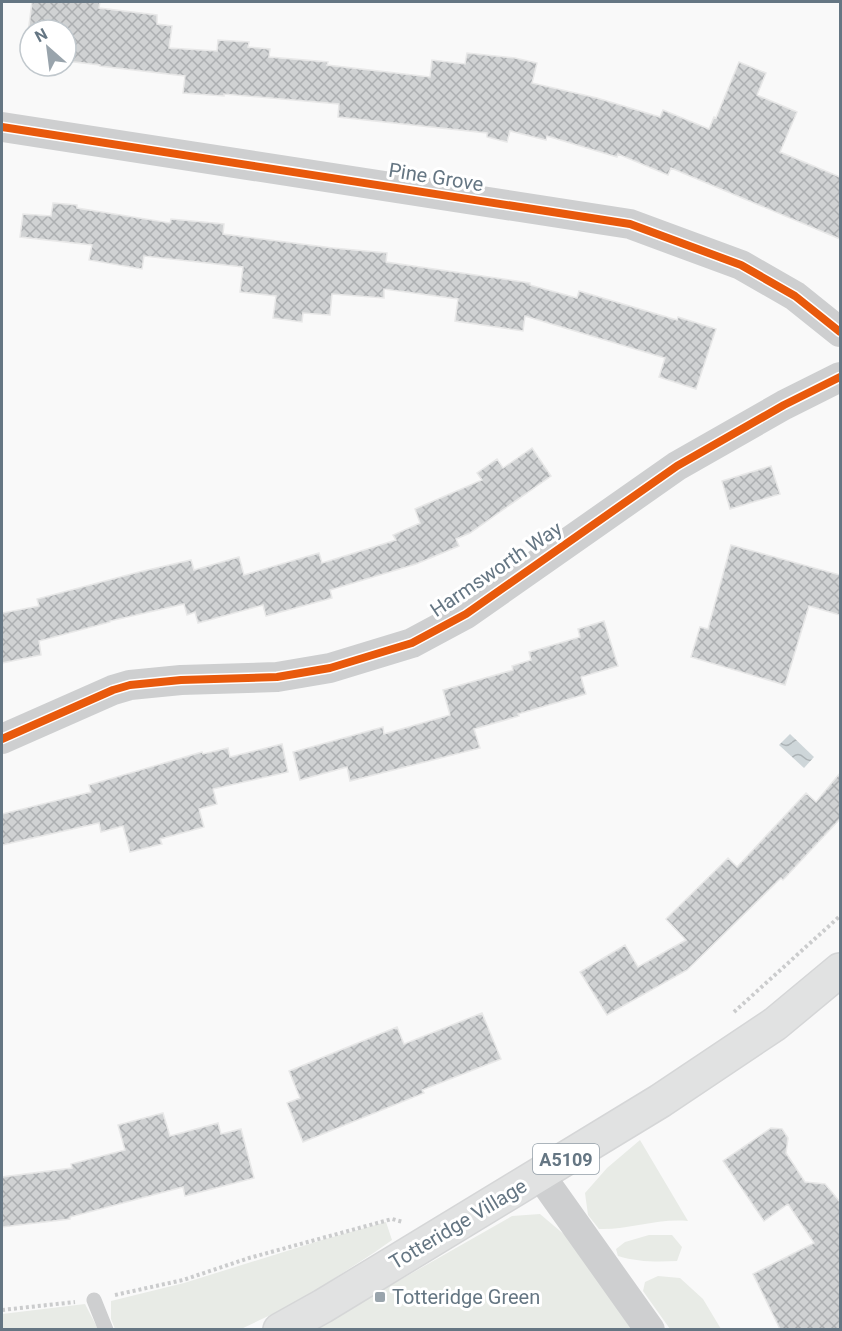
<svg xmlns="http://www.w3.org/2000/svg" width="842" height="1331" viewBox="0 0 842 1331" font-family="Roboto,sans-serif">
  <defs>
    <pattern id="water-waves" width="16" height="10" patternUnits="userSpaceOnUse" patternTransform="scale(1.5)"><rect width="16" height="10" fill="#ced6d9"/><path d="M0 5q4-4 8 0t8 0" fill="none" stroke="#abb2b5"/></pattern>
    <pattern id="building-cross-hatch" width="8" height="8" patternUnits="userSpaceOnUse" patternTransform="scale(1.5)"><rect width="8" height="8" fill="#d0d2d3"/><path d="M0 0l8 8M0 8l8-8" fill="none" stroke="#acafb1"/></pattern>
  </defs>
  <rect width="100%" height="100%" fill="#f9f9f9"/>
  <path fill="#e8ebe6" d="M 640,1140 L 688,1221 C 658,1218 629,1230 599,1229 L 588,1215 L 585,1193 L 607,1168 Z
    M 540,1214 L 579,1247 L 635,1330 L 316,1330 L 335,1317 L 512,1216 Z
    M 386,1222 L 392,1240 L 375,1252 L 298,1302 L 241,1329 L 115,1329 L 111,1319 L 111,1301 L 184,1283 L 322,1240 Z
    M 649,1235 L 672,1235 L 682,1247 L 677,1261 C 657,1262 637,1262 618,1256 L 616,1249 L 625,1242 Z
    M 658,1276 L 680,1278 L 703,1299 L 721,1329 L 670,1329 L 643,1291 L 645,1282 Z
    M 85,1304 L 98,1329 L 2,1329 L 2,1314 Z"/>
  <path fill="url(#water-waves)" d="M 790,734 L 814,757 L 804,768 L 779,745 Z"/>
  <path fill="url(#building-cross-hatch)" stroke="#e8e8e8" stroke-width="1.5" d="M 32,2 L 100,2 L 99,8 L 157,15 L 157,24 L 172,26 L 169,48 L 217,51 L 218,40 L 249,42 L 248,47 L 270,49 L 269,57 L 328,62 L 327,65 L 430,77 L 432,60 L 465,64 L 467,53 L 515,58 L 537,63 L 532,83 L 597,98 L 660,117 L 663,110 L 709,129 L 714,117 L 716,118 L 739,62 L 766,73 L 757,95 L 797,112 L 780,152 L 840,177 L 840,239 L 671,168 L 668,175 L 618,154 L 617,157 L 547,136 L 546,140 L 510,131 L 507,142 L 487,137 L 487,133 L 338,117 L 339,104 L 224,94 L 224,96 L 183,93 L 185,76 L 100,66 L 100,65 L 66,61 L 66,30 L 30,30 L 30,56 L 25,56 Z
    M 53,203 L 77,205 L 77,208 L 170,223 L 171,219 L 224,224 L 223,234 L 333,248 L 387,253 L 386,262 L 530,283 L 530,285 L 577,298 L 579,291 L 677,320 L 678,317 L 716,329 L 696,389 L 659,377 L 665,358 L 525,316 L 523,331 L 455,321 L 458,299 L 384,289 L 384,298 L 332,294 L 330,315 L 303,313 L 302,322 L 273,318 L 276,296 L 240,292 L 243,267 L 144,256 L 142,269 L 89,260 L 92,245 L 20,237 L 23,214 L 51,216 Z
    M 532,448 L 551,476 L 470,533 L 456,539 L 459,546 L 416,564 L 330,590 L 332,598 L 266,616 L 263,605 L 198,623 L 195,612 L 187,615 L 184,604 L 110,621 L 110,622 L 39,641 L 41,655 L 2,663 L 2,613 L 39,606 L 37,599 L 139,572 L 191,560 L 194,570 L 239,557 L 244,575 L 319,553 L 322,563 L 396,540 L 393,535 L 420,523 L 415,509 L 482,480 L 477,473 L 497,459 L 503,468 Z
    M 771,466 L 780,494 L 730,509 L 722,481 Z
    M 731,545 L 840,575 L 840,615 L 809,606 L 785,685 L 691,657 L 700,627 L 708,629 Z
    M 604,621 L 618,666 L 581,677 L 586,694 L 518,714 L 519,716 L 474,729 L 480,748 L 350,781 L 347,767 L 300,780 L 293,752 L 383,727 L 384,734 L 450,715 L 443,690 L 513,670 L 512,666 L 531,660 L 529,652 L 580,637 L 578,629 Z
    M 282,744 L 288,772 L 213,789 L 217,804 L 199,809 L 204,827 L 160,839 L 162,844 L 130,852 L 123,826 L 101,832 L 99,823 L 2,845 L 2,814 L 91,792 L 89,785 L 202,752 L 203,754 L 228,748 L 230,757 Z
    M 840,773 L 840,819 L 783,880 L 781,878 L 687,970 L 607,1015 L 580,972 L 625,945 L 638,967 L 686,940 L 666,919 L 728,858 L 737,867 L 806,793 L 816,802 Z
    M 482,1013 L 501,1059 L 422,1090 L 424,1093 L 303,1142 L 287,1103 L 300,1098 L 289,1071 L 397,1027 L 404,1044 Z
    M 163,1113 L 170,1136 L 218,1123 L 221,1134 L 241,1129 L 254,1178 L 185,1196 L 183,1187 L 70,1217 L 70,1219 L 2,1227 L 2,1177 L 72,1168 L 71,1164 L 125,1150 L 118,1125 Z
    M 771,1128 L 782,1129 L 788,1138 L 786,1153 L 805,1182 L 825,1184 L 840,1202 L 840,1329 L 780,1329 L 753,1274 L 814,1243 L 788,1204 L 764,1221 L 723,1161 Z"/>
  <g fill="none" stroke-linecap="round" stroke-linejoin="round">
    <defs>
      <path id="primary" d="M 280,1330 L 323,1306 L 660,1101 L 775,1024 L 840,970"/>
    </defs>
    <use href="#primary" stroke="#d5d6d7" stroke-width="36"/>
    <path stroke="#cbcccd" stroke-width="4" stroke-dasharray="3 3" stroke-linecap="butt" d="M 734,1012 L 840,916
      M 115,1295 L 183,1280 L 249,1258 L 392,1219 L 403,1222
      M 2,1310 L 75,1302"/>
    <path stroke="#cecfd0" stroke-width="15" d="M 94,1300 L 106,1330"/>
    <path stroke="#cecfd0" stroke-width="30" d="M 2,127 L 630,224 L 741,265 L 795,296 L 840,332
      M 2,739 L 113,690 L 130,685 L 181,680 L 277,677 L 330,668 L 412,643 L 466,614 L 677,466 L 784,405 L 840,377
      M 540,1175 L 650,1330"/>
    <use href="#primary" stroke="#e1e2e2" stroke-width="33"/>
    <defs>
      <path id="cycleway" d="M 2,127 L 630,224 L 741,265 L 795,296 L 840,332
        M 2,739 L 113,690 L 130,685 L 181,680 L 277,677 L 330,668 L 412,643 L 466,614 L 677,466 L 784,405 L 840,377"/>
    </defs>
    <use href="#cycleway" stroke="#fff" stroke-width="11"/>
    <use href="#cycleway" stroke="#e8590c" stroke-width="8"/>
  </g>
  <rect fill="#99a4ac" stroke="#fff" stroke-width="2" x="374" y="1291" width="12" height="12" rx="3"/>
  <g text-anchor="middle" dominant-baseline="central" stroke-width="6" stroke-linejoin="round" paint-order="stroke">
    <rect fill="#fff" stroke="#939fa8" stroke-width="1.5" x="533" y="1144" width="66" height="30" rx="4.5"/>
    <g font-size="18" font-weight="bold" fill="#657683">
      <text x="566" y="1159">A5109</text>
    </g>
    <g font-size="20" fill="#657683" stroke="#fff">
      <text transform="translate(436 177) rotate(9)">Pine Grove</text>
      <text transform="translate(496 569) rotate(-34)">Harmsworth Way</text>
      <text transform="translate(458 1224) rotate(-31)">Totteridge Village</text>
    </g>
    <g font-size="20" fill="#657683" stroke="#fff" text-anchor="start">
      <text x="392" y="1297">Totteridge Green</text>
    </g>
  </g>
  <rect width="842" height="1331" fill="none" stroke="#657683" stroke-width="6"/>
  <g transform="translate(48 48) rotate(332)"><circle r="28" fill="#ffffff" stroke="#c1c8cd" stroke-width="1.5"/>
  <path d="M0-4.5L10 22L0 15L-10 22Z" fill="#99a4ac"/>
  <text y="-9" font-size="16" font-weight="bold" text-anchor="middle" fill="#657683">N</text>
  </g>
</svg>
